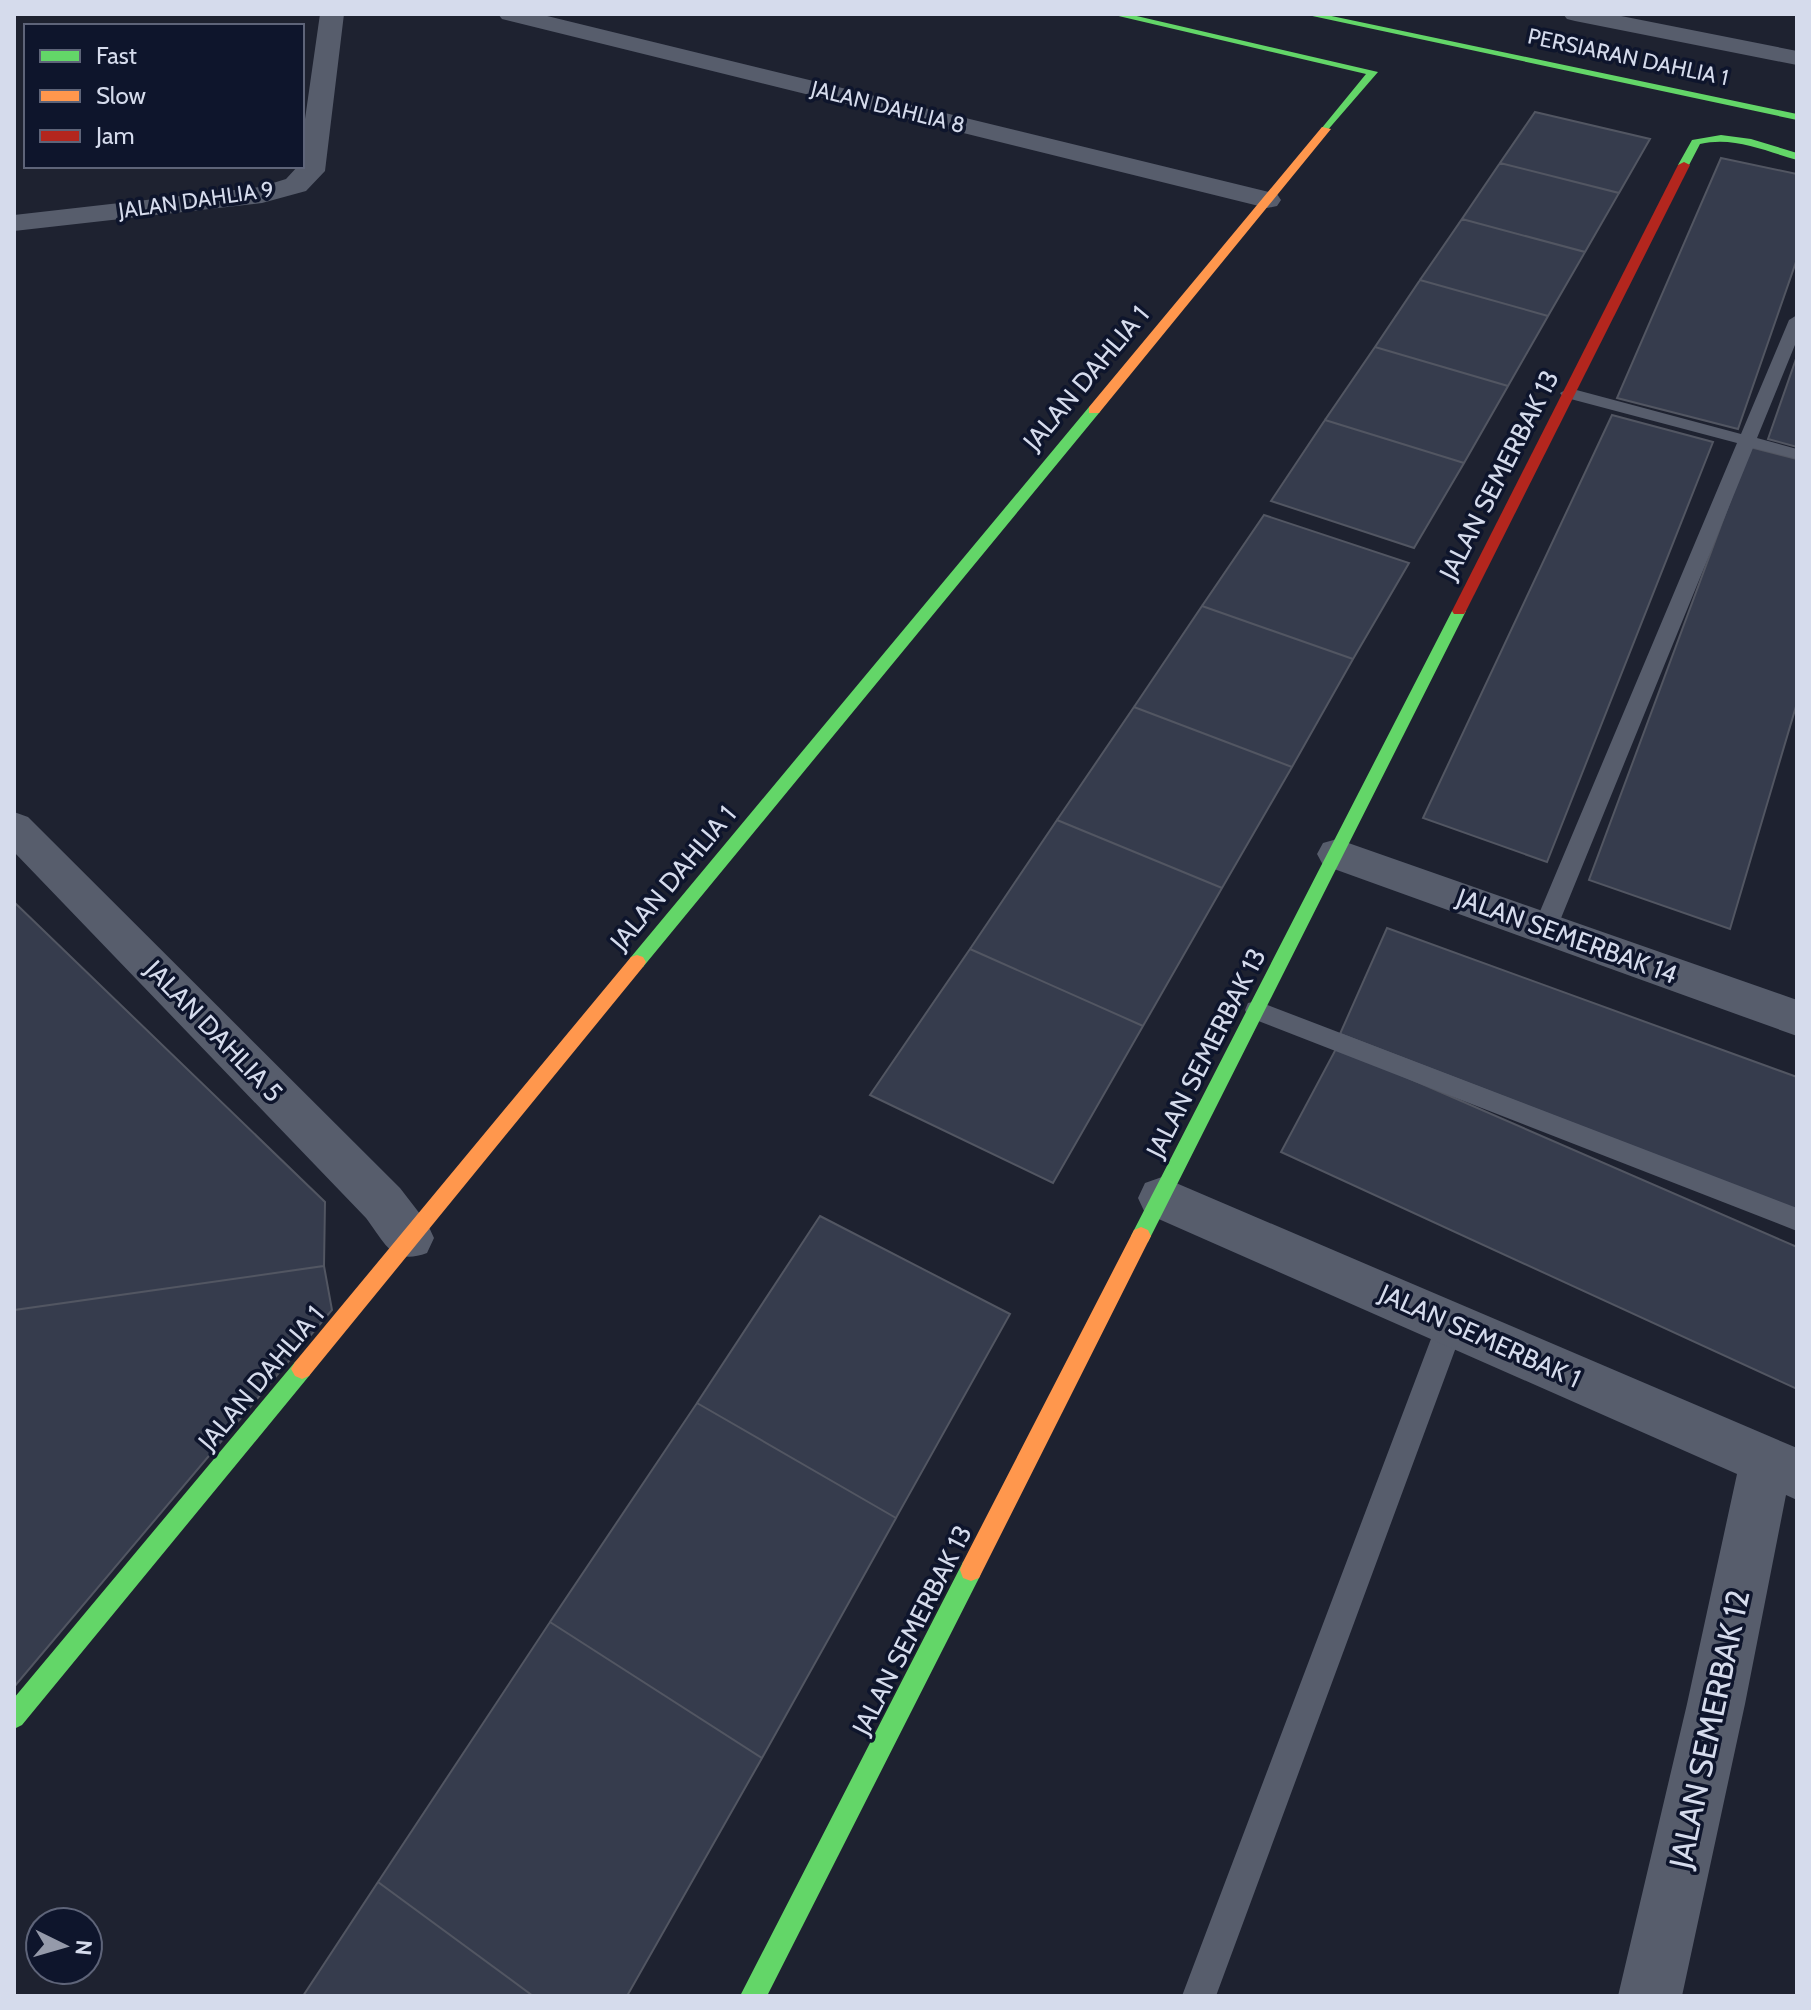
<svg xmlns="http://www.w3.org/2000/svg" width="1811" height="2010" viewBox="0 0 1811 2010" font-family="Cabin,sans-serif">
  <rect width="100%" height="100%" fill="#1e2230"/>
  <path fill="#363c4d" stroke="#525662" stroke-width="2" d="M 1535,112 L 1650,139 L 1619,193 L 1500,163 Z
    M 1721,158 L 1797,174 L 1797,259 L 1738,429 L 1617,398 Z
    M 1500,163 L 1619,193 L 1585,252 L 1462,219 Z
    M 1462,219 L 1585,252 L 1548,316 L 1420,280 Z
    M 1420,280 L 1548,316 L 1508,386 L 1375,347 Z
    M 1375,347 L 1508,386 L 1464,463 L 1325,420 Z
    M 1797,356 L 1797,447 L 1768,439 Z
    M 1612,415 L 1713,442 L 1547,862 L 1423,818 Z
    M 1325,420 L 1464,463 L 1414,548 L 1271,501 Z
    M 1750,447 L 1797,459 L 1797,703 L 1730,929 L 1589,880 Z
    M 1264,515 L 1409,563 L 1353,659 L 1202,606 Z
    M 1202,606 L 1353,659 L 1292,767 L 1134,707 Z
    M 1134,707 L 1292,767 L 1222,888 L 1057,820 Z
    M 1057,820 L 1222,888 L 1143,1026 L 970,949 Z
    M 14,902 L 325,1202 L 324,1266 L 14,1310 Z
    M 1387,928 L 1797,1077 L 1797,1210 L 1340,1034 Z
    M 970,949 L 1143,1026 L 1053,1183 L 870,1095 Z
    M 1337,1047 L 1797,1247 L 1797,1389 L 1281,1152 Z
    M 820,1216 L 1010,1314 L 896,1518 L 697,1403 Z
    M 324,1266 L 332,1310 L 14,1687 L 14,1310 Z
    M 697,1403 L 896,1518 L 762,1758 L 550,1622 Z
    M 550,1622 L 762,1758 L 627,1996 L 533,1996 L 378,1882 Z
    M 378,1882 L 533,1996 L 303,1996 Z"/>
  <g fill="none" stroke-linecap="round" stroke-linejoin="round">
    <path fill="#575d6c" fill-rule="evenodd" d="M 1797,315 L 1797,340 L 1757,438 L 1797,449 L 1797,459 L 1753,448 L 1557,928 L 1553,934 L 1545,937 L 1537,934 L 1533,928 L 1737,443 L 1563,397 L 1560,393 L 1569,388 L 1741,434 L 1789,320 Z
      M 1257,1001 L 1797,1208 L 1797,1231 L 1248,1017 L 1245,1010 L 1248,1003 Z
      M 1451,1311 L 1461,1314 L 1465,1323 L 1216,1996 L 1182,1996 L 1437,1323 L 1441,1314 Z"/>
    <path fill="#575d6c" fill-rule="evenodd" d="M 320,14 L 344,14 L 325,171 L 306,191 L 262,203 L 14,231 L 14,215 L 260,187 L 286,179 L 298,166 L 302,166 L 302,140 Z
      M 498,14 L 539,14 L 1277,194 L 1281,200 L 1277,206 L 1267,208 L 502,19 Z
      M 1563,14 L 1611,14 L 1797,51 L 1797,65 L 1575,21 L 1567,19 Z
      M 14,812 L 28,817 L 400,1188 L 427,1223 L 434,1238 L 427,1253 C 392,1266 385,1243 366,1218 L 14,852 Z
      M 1337,839 L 1797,1000 L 1797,1036 L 1323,865 L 1317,854 L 1323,843 Z
      M 1162,1177 L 1797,1448 L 1797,1500 L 1786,1495 L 1745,1704 L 1682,1996 L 1618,1996 L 1687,1704 L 1737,1474 L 1145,1213 L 1138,1198 L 1145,1183 Z"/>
    <path fill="#63d668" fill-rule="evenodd" d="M 1110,14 L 1128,14 L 1378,72 L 1326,132 L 1321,129 L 1366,74 Z
      M 1303,14 L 1322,14 L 1797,114 L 1797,120 Z
      M 1721,135 L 1751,139 L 1797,153 L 1797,160 C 1765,151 1734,136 1700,144 L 1688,167 L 1680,167 L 1678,165 L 1692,140 Z
      M 1094,406 L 1101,410 L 1099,413 L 643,967 L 631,967 L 628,962 L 631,957 L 1089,407 Z
      M 1459,606 L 1466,611 L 1148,1242 L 1141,1245 L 1134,1242 L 1131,1236 L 1134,1230 L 1452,611 Z
      M 302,1359 L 309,1362 L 313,1369 L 309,1376 L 22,1725 L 14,1729 L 14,1698 L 295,1362 Z
      M 971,1559 L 979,1562 L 982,1570 L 979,1578 L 767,1996 L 740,1996 L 963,1562 Z"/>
    <path fill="#ff974d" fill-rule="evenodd" d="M 1322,127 L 1331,129 L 1099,413 L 1089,413 L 1089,407 Z
      M 637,955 L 643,957 L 646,962 L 643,967 L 309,1376 L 302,1379 L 295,1376 L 291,1369 L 295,1362 L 631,957 Z
      M 1141,1227 L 1148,1230 L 1151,1236 L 979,1578 L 971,1581 L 963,1578 L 960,1570 L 963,1562 L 1134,1230 Z"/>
    <path fill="#b3261e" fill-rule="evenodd" d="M 1684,162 L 1690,165 L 1466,611 L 1464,614 L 1454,614 L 1452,611 L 1678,165 Z"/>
  </g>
  <g text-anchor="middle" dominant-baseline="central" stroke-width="7" stroke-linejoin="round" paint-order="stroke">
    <g font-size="22" fill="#d5dbec" stroke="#0e152c">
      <text transform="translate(1628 57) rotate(12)">PERSIARAN DAHLIA 1</text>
      <text transform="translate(888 107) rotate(14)">JALAN DAHLIA 8</text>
      <text transform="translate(196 200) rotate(-8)">JALAN DAHLIA 9</text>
    </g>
    <g font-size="26" fill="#d5dbec" stroke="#0e152c">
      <text transform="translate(1086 378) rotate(-50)">JALAN DAHLIA 1</text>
      <text transform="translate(1499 475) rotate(-63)">JALAN SEMERBAK 13</text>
      <text transform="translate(673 878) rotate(-50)">JALAN DAHLIA 1</text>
      <text transform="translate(1567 936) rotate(20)">JALAN SEMERBAK 14</text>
      <text transform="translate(214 1031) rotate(46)">JALAN DAHLIA 5</text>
      <text transform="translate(1206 1053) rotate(-63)">JALAN SEMERBAK 13</text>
      <text transform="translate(1480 1336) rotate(24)">JALAN SEMERBAK 1</text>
      <text transform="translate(261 1378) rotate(-50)">JALAN DAHLIA 1</text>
      <text transform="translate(912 1630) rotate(-63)">JALAN SEMERBAK 13</text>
    </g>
    <g font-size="32" fill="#d5dbec" stroke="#0e152c">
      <text transform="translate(1709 1729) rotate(-78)">JALAN SEMERBAK 12</text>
    </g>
  </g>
  <rect width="1811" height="2010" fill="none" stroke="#d5dbec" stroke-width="32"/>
  <rect x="24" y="24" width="280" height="144" fill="#0e152c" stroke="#5e6479" stroke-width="2"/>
  <rect x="40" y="50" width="40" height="12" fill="#63d668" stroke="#5e6479" stroke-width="2"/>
  <text x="96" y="64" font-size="24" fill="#d5dbec">Fast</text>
  <rect x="40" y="90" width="40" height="12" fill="#ff974d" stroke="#5e6479" stroke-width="2"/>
  <text x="96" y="104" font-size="24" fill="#d5dbec">Slow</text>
  <rect x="40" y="130" width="40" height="12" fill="#b3261e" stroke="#5e6479" stroke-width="2"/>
  <text x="96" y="144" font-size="24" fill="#d5dbec">Jam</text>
  <g transform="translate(64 1946) rotate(95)"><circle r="38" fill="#0e152c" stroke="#5e6479" stroke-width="2"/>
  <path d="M0-6L14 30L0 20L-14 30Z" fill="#959aaa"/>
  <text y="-12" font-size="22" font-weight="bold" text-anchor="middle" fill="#d5dbec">N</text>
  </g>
</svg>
